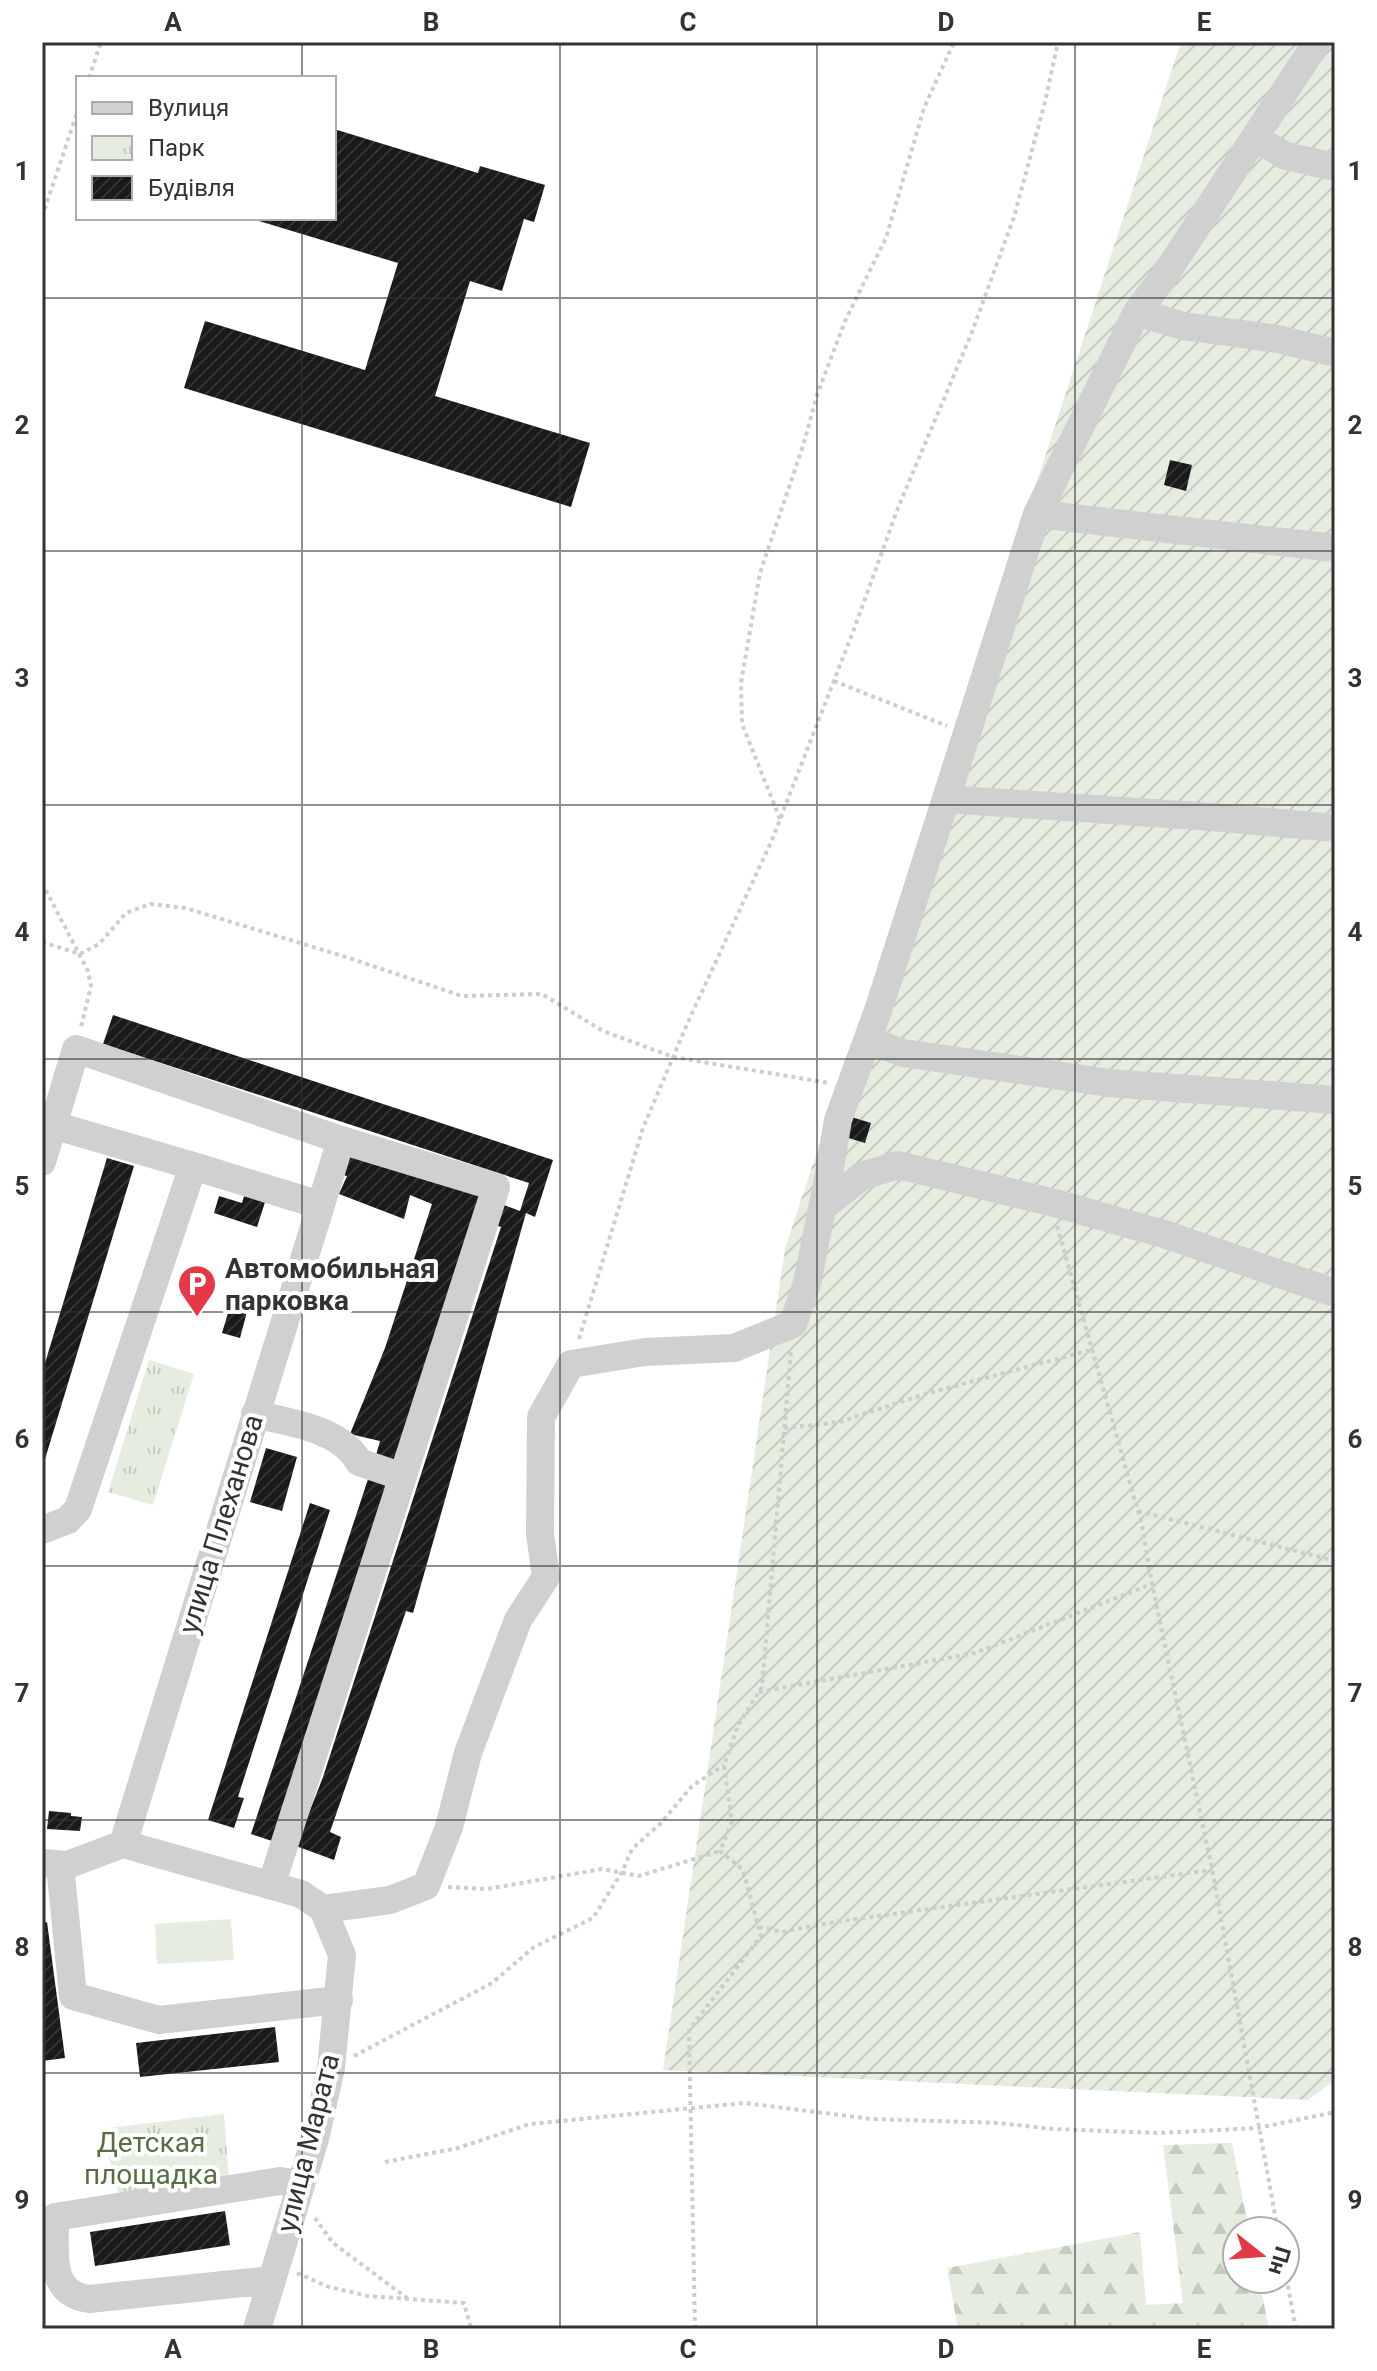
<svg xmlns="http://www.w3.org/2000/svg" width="1377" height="2371" viewBox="0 0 1377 2371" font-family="Roboto,sans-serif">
  <defs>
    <pattern id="forest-firs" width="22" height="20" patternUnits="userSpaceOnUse" patternTransform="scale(2)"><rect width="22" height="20" fill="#e6ecdf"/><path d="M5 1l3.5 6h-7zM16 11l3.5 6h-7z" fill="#c6cbc0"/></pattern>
    <pattern id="park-tufts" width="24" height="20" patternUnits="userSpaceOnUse" patternTransform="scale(2)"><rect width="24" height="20" fill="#e6ecdf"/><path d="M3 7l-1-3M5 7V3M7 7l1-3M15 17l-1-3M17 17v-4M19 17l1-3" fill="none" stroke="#c6cbc0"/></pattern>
    <pattern id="garden-furrows" width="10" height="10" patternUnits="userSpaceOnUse" patternTransform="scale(2)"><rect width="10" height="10" fill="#e6ecdf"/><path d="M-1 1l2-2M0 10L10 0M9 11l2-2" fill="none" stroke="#c6cbc0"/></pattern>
    <pattern id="building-hatch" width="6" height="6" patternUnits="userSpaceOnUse" patternTransform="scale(2)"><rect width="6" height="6" fill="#1a1a1a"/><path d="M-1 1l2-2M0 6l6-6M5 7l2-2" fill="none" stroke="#333"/></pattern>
  </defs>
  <rect width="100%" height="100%" fill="#fff"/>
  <path fill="url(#forest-firs)" d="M 1232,2143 L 1249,2231 L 1237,2231 L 1237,2279 L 1259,2279 L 1269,2329 L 958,2329 L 947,2268 L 1140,2232 L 1146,2305 L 1183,2303 L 1163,2145 Z"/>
  <path fill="url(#park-tufts)" d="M 149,1360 L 194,1374 L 153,1505 L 108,1492 Z
    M 224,2114 L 229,2181 L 120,2199 L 101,2129 Z"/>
  <path fill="url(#garden-furrows)" d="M 1181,42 L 1335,42 L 1335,2080 L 1308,2100 L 663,2070 L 785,1249 Z"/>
  <path fill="#e6ecdf" d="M 231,1919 L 234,1960 L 157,1964 L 155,1924 Z"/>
  <path fill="url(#building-hatch)" d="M 334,129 L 478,173 L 480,166 L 545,185 L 534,222 L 524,219 L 502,291 L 470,281 L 435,396 L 590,443 L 571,507 L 184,388 L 205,321 L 365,370 L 398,263 L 252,219 L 334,218 Z
    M 1170,460 L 1192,465 L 1186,491 L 1164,485 Z
    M 113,1015 L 553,1160 L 535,1217 L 526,1213 L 413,1613 L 406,1611 L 330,1832 L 341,1837 L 334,1860 L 296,1846 L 323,1777 L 501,1227 L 476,1218 L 397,1472 L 374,1462 L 380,1441 L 350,1434 L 385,1348 L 432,1204 L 410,1195 L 404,1219 L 339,1194 L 347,1176 L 336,1173 L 344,1144 L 520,1211 L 529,1183 L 103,1044 Z
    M 848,1116 L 871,1123 L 865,1143 L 842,1136 Z
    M 107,1158 L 134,1166 L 42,1469 L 42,1373 Z
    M 245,1193 L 266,1199 L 257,1227 L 214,1213 L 219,1196 L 242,1203 Z
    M 231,1303 L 248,1308 L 240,1338 L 222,1333 Z
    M 266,1448 L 297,1457 L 282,1511 L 250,1502 Z
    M 370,1473 L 391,1480 L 272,1841 L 251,1834 Z
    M 310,1503 L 330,1510 L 238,1797 L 244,1798 L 234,1828 L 208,1820 Z
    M 49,1811 L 71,1813 L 71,1816 L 82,1817 L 80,1831 L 47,1829 Z
    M 47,1922 L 65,2058 L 42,2061 L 42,1923 Z
    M 275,2027 L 279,2062 L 140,2077 L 136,2043 Z
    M 225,2211 L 230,2245 L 95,2266 L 90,2232 Z"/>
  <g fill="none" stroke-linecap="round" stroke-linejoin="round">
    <path stroke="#cdcdcd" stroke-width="4" stroke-dasharray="4 4" stroke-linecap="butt" d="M 89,78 L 101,42
      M 42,217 L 78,110
      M 834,681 L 947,726
      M 780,819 L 742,724 L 741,683 L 760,573 L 803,446 L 817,395 L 845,321 L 886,238 L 924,108 L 954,42
      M 42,883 L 88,971 L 91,986 L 81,1027
      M 42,942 L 80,954 L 99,944 L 126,913 L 150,904 L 185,908 L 343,956 L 462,996 L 542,994 L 603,1031 L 673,1057 L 829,1083
      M 1057,1226 L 1142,1525 L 1152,1584 L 1212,1869 L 1278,2231
      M 579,1339 L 643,1128 L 688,1022 L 772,840 L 854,629 L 898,508 L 972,332 L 1014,217 L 1045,102 L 1058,42
      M 784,1428 L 839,1422 L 932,1392 L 1091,1350
      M 1138,1511 L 1335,1561
      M 759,1692 L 975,1653 L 1152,1584
      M 448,1887 L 487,1889 L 602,1869 L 639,1876 L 720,1851
      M 759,1927 L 782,1932 L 834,1922 L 1211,1870
      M 354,2056 L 492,1983 L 534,1947 L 593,1918 L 622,1872 L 632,1849 L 661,1823 L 692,1786 L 724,1765
      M 385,2162 L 458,2148 L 530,2124 L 744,2103 L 871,2119 L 998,2123 L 1053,2129 L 1158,2133 L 1258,2128 L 1335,2112
      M 315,2218 L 333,2243 L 407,2298
      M 1285,2270 L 1296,2329
      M 297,2273 L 329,2287 L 368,2296 L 464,2303 L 471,2329
      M 695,2329 L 689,2030 L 761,1936 L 743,1870 L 720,1851 L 732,1822 L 724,1765 L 738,1725 L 762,1687 L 791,1351"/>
    <path stroke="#d0d0d0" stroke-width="28" d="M 1255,138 L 1286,156 L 1335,167
      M 1137,312 L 1183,326 L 1278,339 L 1335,353
      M 1037,514 L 1335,548
      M 946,799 L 1213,817 L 1335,828
      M 868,1040 L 903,1053 L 1109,1083 L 1335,1100
      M 53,1125 L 193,1166
      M 42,1162 L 76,1049 L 341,1140 L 496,1187 L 271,1886
      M 823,1207 L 862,1176 L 898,1165 L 1051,1202 L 1164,1234 L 1335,1293
      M 255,1414 C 290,1423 340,1428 359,1462 L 403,1477
      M 42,1530 L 68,1520 L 78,1509 L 193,1166 L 320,1205
      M 123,1844 L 341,1140
      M 43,1863 L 67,1865 L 123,1844 L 301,1894 L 323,1909
      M 60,1865 L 73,1996 L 159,2020 L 339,2000
      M 323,1909 L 390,1900 L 426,1886 L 449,1827 L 468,1753 L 518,1620 L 546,1577 L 540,1533 L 541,1417 L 571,1364 L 645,1352 L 734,1348 L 793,1324 L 807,1283 L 828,1179 L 838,1120 L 880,1005 L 1037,514 L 1137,312 L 1167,272 L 1317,42
      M 272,2280 L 89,2299 C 46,2293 56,2250 55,2217 L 280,2181 L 300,2184
      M 257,2329 L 315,2139 L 331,2068 L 342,1955 L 323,1909"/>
  </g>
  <path fill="none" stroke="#333" stroke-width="2" stroke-opacity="0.55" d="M 302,42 L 302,78M 560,42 L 560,2329M 817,42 L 817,2329M 1075,42 L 1075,2329M 302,218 L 302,2329M 42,298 L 1335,298M 42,551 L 1335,551M 42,805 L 1335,805M 42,1059 L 1335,1059M 42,1312 L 1335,1312M 42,1566 L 1335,1566M 42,1820 L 1335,1820M 42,2073 L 1335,2073"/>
  <defs>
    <symbol id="parking-pin" viewBox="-11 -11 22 30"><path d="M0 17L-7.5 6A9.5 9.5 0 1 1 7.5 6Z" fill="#e63946" stroke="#fff"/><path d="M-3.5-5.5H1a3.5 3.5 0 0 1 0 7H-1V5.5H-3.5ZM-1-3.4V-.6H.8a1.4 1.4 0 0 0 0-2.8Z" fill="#fff"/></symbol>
  </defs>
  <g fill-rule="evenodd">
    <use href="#parking-pin" x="175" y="1262" width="44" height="60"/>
  </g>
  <g text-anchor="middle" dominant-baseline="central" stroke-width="8" stroke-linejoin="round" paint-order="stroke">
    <g font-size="28" font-weight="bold" fill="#333" stroke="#fff" text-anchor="start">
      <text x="225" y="1268">Автомобильная<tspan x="225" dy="32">парковка</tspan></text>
    </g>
    <g font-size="28" fill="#333" stroke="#fff">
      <text transform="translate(221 1524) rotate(-73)">улица Плеханова</text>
      <text transform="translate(308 2143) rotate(-76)">улица Марата</text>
    </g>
    <g font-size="28" fill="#56703f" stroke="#fff">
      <text x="151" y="2142">Детская<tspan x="151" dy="32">площадка</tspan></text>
    </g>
  </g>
  <rect width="1377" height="2371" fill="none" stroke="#ffffff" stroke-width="88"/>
  <rect x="76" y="76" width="260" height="144" fill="#ffffff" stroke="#adadad" stroke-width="2"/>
  <rect x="92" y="102" width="40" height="12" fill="#d0d0d0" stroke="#adadad" stroke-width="2"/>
  <text x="148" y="116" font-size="24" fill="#333333">Вулиця</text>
  <rect x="92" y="136" width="40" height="24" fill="url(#park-tufts)" stroke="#adadad" stroke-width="2"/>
  <text x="148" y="156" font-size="24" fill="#333333">Парк</text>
  <rect x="92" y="176" width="40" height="24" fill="url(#building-hatch)" stroke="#adadad" stroke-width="2"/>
  <text x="148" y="196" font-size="24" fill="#333333">Будівля</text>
  <g transform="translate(1261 2255) rotate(107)"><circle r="38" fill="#ffffff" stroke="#adadad" stroke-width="2"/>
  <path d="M0-6L14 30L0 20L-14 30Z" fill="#e63946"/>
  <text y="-12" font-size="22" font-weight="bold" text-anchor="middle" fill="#333333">Пн</text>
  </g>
  <rect x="44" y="44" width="1289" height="2283" fill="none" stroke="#333" stroke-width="3"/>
  <g font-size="26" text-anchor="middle" font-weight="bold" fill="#333">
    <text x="173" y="31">A</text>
    <text x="431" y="31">B</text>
    <text x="688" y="31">C</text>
    <text x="946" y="31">D</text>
    <text x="1204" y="31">E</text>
    <text x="22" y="180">1</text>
    <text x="1355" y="180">1</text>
    <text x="22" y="434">2</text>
    <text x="1355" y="434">2</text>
    <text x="22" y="687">3</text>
    <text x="1355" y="687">3</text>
    <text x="22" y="941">4</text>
    <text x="1355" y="941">4</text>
    <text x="22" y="1195">5</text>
    <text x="1355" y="1195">5</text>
    <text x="22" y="1448">6</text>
    <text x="1355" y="1448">6</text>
    <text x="22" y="1702">7</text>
    <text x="1355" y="1702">7</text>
    <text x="22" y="1956">8</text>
    <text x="1355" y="1956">8</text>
    <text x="22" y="2209">9</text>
    <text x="1355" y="2209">9</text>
    <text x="173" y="2358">A</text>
    <text x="431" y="2358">B</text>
    <text x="688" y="2358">C</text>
    <text x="946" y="2358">D</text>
    <text x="1204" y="2358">E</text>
  </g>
</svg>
